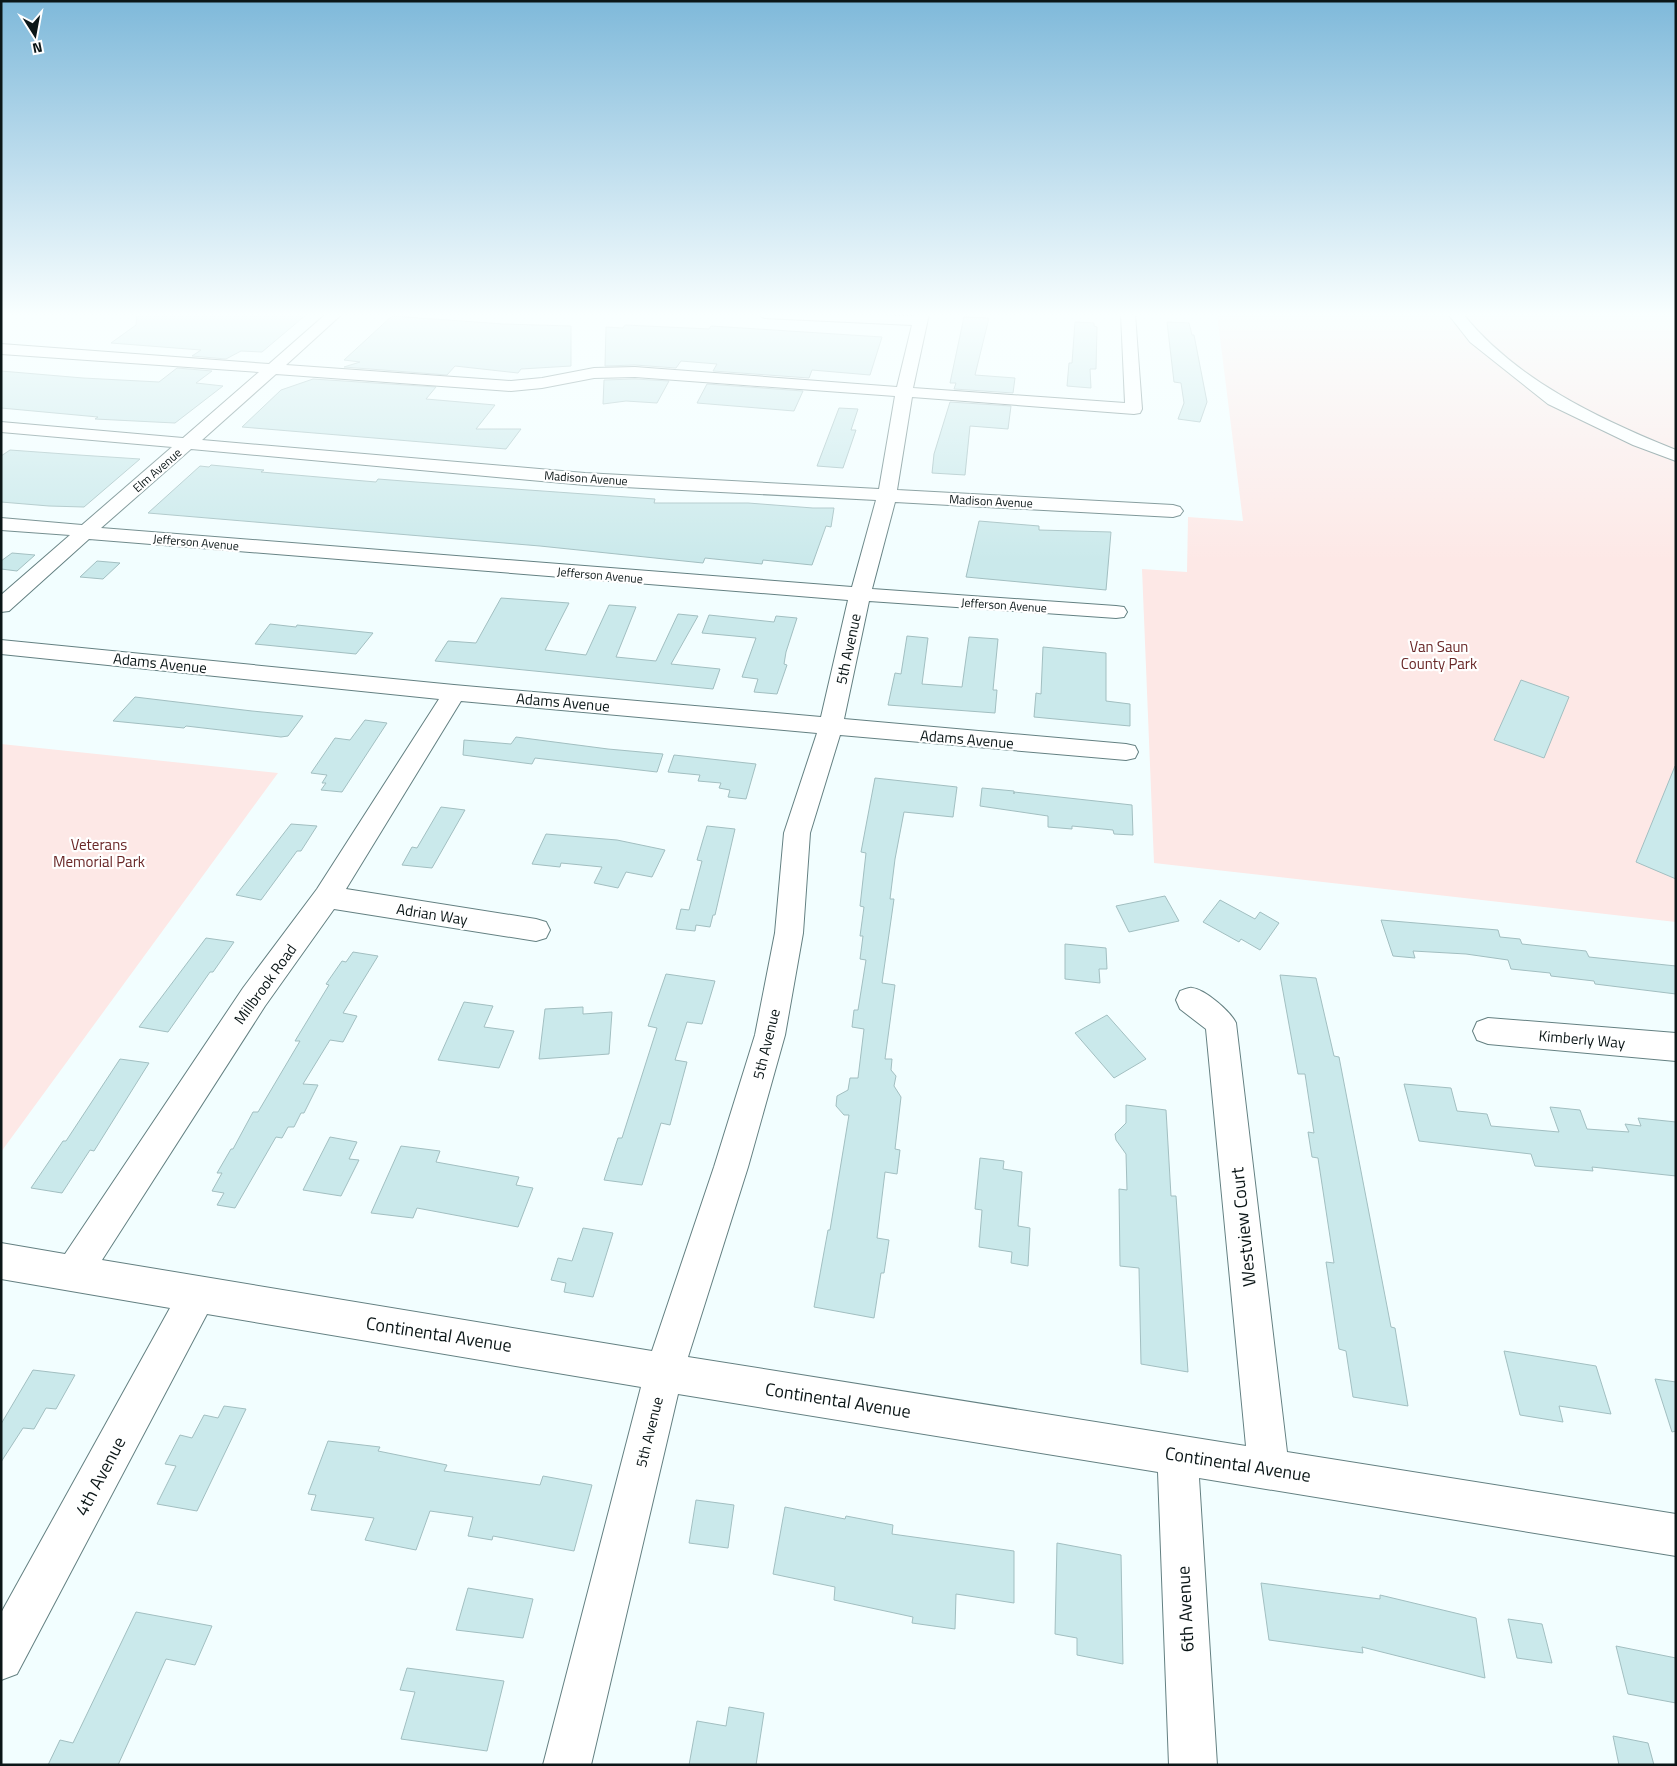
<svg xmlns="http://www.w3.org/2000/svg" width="1677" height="1766" viewBox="0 0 1677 1766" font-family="'Titillium Web',sans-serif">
  <rect width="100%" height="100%" fill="#f2feff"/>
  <path fill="#fde8e6" d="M 1217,314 L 1676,314 L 1676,922 L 1154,863 L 1142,569 L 1187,572 L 1188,517 L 1243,521 Z
    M 1,744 L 278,773 L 1,1152 Z"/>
  <path fill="#cae9eb" stroke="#a2bfc1" d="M 137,314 L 307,314 L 262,352 L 241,351 L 226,359 L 192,356 L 201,350 L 111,343 L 136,325 Z
    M 392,316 L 503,324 L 571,326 L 571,366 L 521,369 L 518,373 L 455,366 L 447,375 L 344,367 L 360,362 L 344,360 Z
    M 964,317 L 989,318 L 975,375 L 1015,378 L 1013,393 L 954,389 L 956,383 L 950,383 Z
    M 1075,322 L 1094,323 L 1094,326 L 1097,327 L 1096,369 L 1090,369 L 1091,388 L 1067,386 L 1069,363 L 1072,363 Z
    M 1167,322 L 1189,323 L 1192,335 L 1194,335 L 1207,402 L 1200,422 L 1178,419 L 1184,403 L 1181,383 L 1174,382 Z
    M 625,325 L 709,329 L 711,326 L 882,337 L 870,375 L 812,370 L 809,378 L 713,371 L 717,364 L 681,361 L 676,368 L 635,365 L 605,366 L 606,327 L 623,328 Z
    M 177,368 L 212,371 L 196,383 L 223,386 L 175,423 L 95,419 L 98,417 L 1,408 L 1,371 L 83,378 L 159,382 Z
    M 313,379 L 436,387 L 426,399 L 495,405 L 476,429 L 521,429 L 506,449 L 242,427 L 281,390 Z
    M 635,379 L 669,381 L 657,403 L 626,401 L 603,404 L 604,380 Z
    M 707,384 L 803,391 L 794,411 L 697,403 Z
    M 950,402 L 1011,406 L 1008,429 L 970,426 L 965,475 L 932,473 L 934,454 Z
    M 839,408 L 858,409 L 851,430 L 856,430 L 843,468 L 817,466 Z
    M 10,450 L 79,455 L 140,459 L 84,507 L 49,506 L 1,502 L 1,456 Z
    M 211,465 L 264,470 L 261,472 L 376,482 L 378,479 L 416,482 L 655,499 L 654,503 L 748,503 L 813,508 L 834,508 L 831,527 L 826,526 L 812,565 L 763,560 L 762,564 L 705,558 L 703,563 L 540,546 L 148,513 L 200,466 L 209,467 Z
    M 979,521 L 1039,526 L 1039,530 L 1111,532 L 1106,590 L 966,577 Z
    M 12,553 L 35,555 L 17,571 L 1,569 L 1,561 Z
    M 97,561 L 120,563 L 103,579 L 80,577 Z
    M 501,598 L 569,603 L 545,650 L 586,655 L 609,605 L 636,607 L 616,657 L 656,661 L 678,614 L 698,616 L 671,664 L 720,669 L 713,689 L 435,661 L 448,641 L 476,643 Z
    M 709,615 L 774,622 L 776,616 L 797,618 L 786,652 L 784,664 L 787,665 L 777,694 L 754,692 L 758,679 L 742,677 L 756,638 L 702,633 Z
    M 270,624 L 296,627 L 297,625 L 373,633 L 356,654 L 255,644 Z
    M 907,636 L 928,638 L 922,684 L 962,687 L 969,637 L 998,639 L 993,690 L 997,690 L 995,713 L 888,705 L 895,673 L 901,674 Z
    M 1043,647 L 1106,653 L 1106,701 L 1130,704 L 1130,726 L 1034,717 L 1036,693 L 1041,694 Z
    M 1521,680 L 1569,697 L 1544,758 L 1494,740 Z
    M 135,697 L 252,711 L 303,716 L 288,736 L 281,737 L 186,726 L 184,728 L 113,721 Z
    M 365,720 L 387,723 L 342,792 L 321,790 L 326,783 L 322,783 L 327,775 L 311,773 L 335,738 L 350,740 Z
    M 516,737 L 608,749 L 663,754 L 657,772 L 535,758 L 532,764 L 463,755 L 464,740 L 511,744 Z
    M 674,755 L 756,764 L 746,799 L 728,797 L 730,790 L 719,788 L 721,783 L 698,781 L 700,775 L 668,772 Z
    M 1675,766 L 1676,766 L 1676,879 L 1636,862 Z
    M 875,778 L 957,787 L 953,817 L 904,812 L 895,859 L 890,899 L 894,899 L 882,983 L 895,985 L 885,1059 L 892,1059 L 891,1070 L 896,1076 L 894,1086 L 901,1097 L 895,1149 L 900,1150 L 897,1174 L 885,1172 L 877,1238 L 889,1240 L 884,1273 L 881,1273 L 874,1318 L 814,1307 L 828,1230 L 830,1230 L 849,1115 L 844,1115 L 836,1106 L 837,1096 L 848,1090 L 850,1078 L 858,1078 L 864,1029 L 852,1027 L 854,1010 L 858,1010 L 866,960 L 860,959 L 863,936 L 860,936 L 864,907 L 860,906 L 866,853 L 861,852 Z
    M 982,788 L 1014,791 L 1014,794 L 1014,792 L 1132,805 L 1133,835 L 1114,834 L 1113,830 L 1072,826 L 1072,829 L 1048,827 L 1048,816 L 980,806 Z
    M 441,807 L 465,810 L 432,868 L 402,865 L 412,847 L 417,848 Z
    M 291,824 L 317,826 L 301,851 L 297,851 L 261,900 L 236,895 Z
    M 707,826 L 735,829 L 715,915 L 713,915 L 710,927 L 696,925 L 695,931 L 676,929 L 681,909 L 689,910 L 702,861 L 697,860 Z
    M 546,834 L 617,840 L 665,850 L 652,877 L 626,872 L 618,888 L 594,883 L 602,867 L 561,863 L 560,867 L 532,864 Z
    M 1165,896 L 1179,921 L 1129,932 L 1116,906 Z
    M 1220,900 L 1255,919 L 1260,912 L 1279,923 L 1260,950 L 1241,939 L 1239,942 L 1203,922 Z
    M 1381,920 L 1498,930 L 1500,937 L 1520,939 L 1522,944 L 1586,951 L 1589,957 L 1676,966 L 1676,994 L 1595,984 L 1594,981 L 1551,976 L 1550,973 L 1511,969 L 1508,960 L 1466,954 L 1413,951 L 1415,958 L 1393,956 Z
    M 206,938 L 234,942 L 213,972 L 210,972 L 168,1032 L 139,1027 Z
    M 1065,944 L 1106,948 L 1107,969 L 1099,969 L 1100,983 L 1065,979 Z
    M 353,952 L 378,956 L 343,1013 L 357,1016 L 343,1042 L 330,1040 L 303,1084 L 318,1085 L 304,1113 L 301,1113 L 294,1127 L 288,1127 L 282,1138 L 276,1137 L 235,1208 L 217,1205 L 224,1193 L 212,1191 L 222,1173 L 217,1173 L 231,1149 L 233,1149 L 253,1112 L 258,1112 L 300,1041 L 295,1041 L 329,985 L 326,984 L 342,961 L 346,962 Z
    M 666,974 L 715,981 L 702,1024 L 687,1022 L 675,1060 L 687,1062 L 670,1125 L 661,1123 L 642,1185 L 604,1180 L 618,1138 L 622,1138 L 657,1028 L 648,1026 Z
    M 1280,975 L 1316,978 L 1334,1056 L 1339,1057 L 1391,1327 L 1395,1328 L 1408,1406 L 1353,1397 L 1346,1351 L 1339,1349 L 1326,1262 L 1334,1263 L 1318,1158 L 1312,1157 L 1308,1132 L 1314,1133 L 1305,1074 L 1298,1074 Z
    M 464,1002 L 493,1006 L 484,1027 L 514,1031 L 499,1068 L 438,1060 Z
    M 583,1007 L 583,1014 L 612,1012 L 609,1054 L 539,1059 L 545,1009 Z
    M 1107,1015 L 1146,1059 L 1114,1078 L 1075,1033 Z
    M 120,1059 L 149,1063 L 94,1151 L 90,1150 L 62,1193 L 31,1188 L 63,1141 L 66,1141 Z
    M 1404,1084 L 1451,1088 L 1457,1111 L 1487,1114 L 1491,1126 L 1559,1132 L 1550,1107 L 1580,1110 L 1587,1129 L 1629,1132 L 1625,1124 L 1641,1126 L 1638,1118 L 1676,1122 L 1676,1176 L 1592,1167 L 1593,1171 L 1535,1166 L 1531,1154 L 1419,1141 Z
    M 1126,1105 L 1166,1110 L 1171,1196 L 1176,1196 L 1188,1372 L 1141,1364 L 1139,1268 L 1120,1266 L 1119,1189 L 1127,1190 L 1126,1154 L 1116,1140 L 1115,1134 L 1126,1123 Z
    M 330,1137 L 357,1142 L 349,1159 L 359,1160 L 341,1196 L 303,1190 Z
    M 401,1146 L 440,1151 L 436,1162 L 519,1177 L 516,1185 L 533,1188 L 518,1227 L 417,1208 L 413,1218 L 371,1213 Z
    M 980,1158 L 1004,1161 L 1003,1169 L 1022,1172 L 1018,1226 L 1030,1228 L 1028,1266 L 1011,1263 L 1012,1252 L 979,1247 L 982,1210 L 975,1209 Z
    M 583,1228 L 613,1233 L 593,1297 L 564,1292 L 566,1283 L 551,1280 L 558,1258 L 572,1261 Z
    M 1504,1351 L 1596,1366 L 1611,1414 L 1559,1406 L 1563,1422 L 1520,1415 Z
    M 33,1370 L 75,1375 L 56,1409 L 46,1408 L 34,1429 L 23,1428 L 1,1462 L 1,1424 Z
    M 1655,1379 L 1676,1382 L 1676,1431 L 1672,1432 Z
    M 224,1406 L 246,1409 L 197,1511 L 157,1504 L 176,1466 L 165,1464 L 180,1435 L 192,1438 L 204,1415 L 218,1418 Z
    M 328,1441 L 380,1447 L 378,1451 L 447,1465 L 444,1471 L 540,1485 L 543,1476 L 592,1485 L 574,1551 L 493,1536 L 492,1540 L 468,1536 L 473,1517 L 430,1511 L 416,1550 L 365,1540 L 374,1518 L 311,1510 L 316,1495 L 308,1494 Z
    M 696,1500 L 734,1505 L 728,1548 L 689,1543 Z
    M 785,1507 L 845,1519 L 846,1516 L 893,1525 L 892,1534 L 1014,1551 L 1014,1603 L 956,1594 L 955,1629 L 912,1623 L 913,1617 L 834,1600 L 835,1587 L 773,1574 Z
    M 1057,1543 L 1121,1555 L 1123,1664 L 1077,1655 L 1077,1638 L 1055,1634 Z
    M 1261,1583 L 1380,1599 L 1380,1595 L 1476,1618 L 1485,1678 L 1362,1647 L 1363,1653 L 1269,1640 Z
    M 468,1588 L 533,1599 L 523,1638 L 456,1630 Z
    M 136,1612 L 212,1626 L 195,1665 L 166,1659 L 118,1765 L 48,1765 L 60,1740 L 73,1743 Z
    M 1508,1619 L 1542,1624 L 1552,1663 L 1517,1658 Z
    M 1616,1646 L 1676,1658 L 1676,1703 L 1628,1694 Z
    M 407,1668 L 504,1681 L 487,1751 L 401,1739 L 415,1692 L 400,1690 Z
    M 729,1707 L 764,1713 L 756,1765 L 689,1765 L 697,1721 L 726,1726 Z
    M 1613,1736 L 1648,1743 L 1654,1765 L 1619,1765 Z"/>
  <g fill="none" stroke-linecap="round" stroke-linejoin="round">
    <defs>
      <path id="street" d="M 326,314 L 342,314 L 286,365 L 511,381 L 542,378 L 594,368 L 635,367 L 897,387 L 912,325 L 764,318 L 757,314 L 914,316 L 915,314 L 929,314 L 913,388 L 1125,403 L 1121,314 L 1135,314 L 1142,409 L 1140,413 L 1134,414 L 912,397 L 897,490 L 1173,505 L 1180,507 L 1183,511 L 1180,515 L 1173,517 L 895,502 L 872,589 L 1116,606 L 1124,607 L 1127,612 L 1124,617 L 1116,618 L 869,601 L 844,719 L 1126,744 L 1135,746 L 1138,752 L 1135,758 L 1126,760 L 840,735 L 810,833 L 803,933 L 785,1035 L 748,1167 L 688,1357 L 1246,1446 L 1206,1029 L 1180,1009 L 1176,1000 L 1180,991 C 1184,990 1189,987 1192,988 C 1205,989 1231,1012 1236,1023 L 1287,1452 L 1676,1514 L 1676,1556 L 1199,1478 L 1217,1765 L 1169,1765 L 1158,1472 L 678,1394 L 591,1765 L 543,1765 L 641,1387 L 207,1314 L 17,1674 L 1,1680 L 1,1613 L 170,1308 L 1,1279 L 1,1243 L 65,1254 L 243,988 L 317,889 L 439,699 L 1,654 L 1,640 L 454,685 L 821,717 L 848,600 L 89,539 L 9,611 L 1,612 L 1,595 L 70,535 L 1,530 L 1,518 L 82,525 L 172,447 L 1,432 L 1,422 L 183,438 L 259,372 L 1,354 L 1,344 L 269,364 ZM 276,374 L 511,391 L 542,388 L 594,378 L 635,377 L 895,396 L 879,489 L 585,473 L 202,440 ZM 191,449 L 585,485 L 876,500 L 852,587 L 101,528 ZM 461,701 L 817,733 L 784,833 L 775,933 L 755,1035 L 714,1167 L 652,1351 L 102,1260 L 265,1006 L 334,909 L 536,941 L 546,938 L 550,930 L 546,922 L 536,919 L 346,889 Z
        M 1448,314 L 1463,314 C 1516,380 1599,419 1676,450 L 1676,461 L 1633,445 L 1548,404 L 1470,342 Z
        M 1488,1018 L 1676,1033 L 1676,1061 L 1488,1044 L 1477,1040 L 1473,1031 L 1477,1022 Z"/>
    </defs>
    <use href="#street" stroke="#648082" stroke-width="2"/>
    <use href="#street" fill="#fff" fill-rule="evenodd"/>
  </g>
  <linearGradient id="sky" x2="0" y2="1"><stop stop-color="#7fb9da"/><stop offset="0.56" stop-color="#f9ffff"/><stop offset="1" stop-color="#f9ffff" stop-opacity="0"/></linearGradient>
  <rect width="1677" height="562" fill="url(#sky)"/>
  <g text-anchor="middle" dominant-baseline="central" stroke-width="4.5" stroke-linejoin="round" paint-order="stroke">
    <g font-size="12" fill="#0b1617" stroke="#fff">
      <text transform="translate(157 470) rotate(-41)">Elm Avenue</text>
      <text transform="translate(586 478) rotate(4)">Madison Avenue</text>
      <text transform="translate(991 501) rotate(3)">Madison Avenue</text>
      <text transform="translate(196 542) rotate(5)">Jefferson Avenue</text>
      <text transform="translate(600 575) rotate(5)">Jefferson Avenue</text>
      <text transform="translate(1004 605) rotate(4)">Jefferson Avenue</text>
    </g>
    <g font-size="15" fill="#692727" stroke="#fff">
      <text x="1439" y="646">Van Saun<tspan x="1439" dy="17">County Park</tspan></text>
      <text x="99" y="844">Veterans<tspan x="99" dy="17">Memorial Park</tspan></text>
    </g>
    <g font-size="15" fill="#0b1617" stroke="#fff">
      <text transform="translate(848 649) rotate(-78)">5th Avenue</text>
      <text transform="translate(160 663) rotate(6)">Adams Avenue</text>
      <text transform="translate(563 702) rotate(5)">Adams Avenue</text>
      <text transform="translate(967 739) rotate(5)">Adams Avenue</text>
      <text transform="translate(432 914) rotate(9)">Adrian Way</text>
      <text transform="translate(265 984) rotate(-54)">Millbrook Road</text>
      <text transform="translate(1582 1039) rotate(5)">Kimberly Way</text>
      <text transform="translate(766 1044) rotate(-76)">5th Avenue</text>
      <text transform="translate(649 1432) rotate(-76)">5th Avenue</text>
    </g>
    <g font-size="18" fill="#0b1617" stroke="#fff">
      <text transform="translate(1243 1227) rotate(-96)">Westview Court</text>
      <text transform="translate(439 1334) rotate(9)">Continental Avenue</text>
      <text transform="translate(838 1400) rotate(9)">Continental Avenue</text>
      <text transform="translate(1238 1464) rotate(9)">Continental Avenue</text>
      <text transform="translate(100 1476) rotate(-62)">4th Avenue</text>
      <text transform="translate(1185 1609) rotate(-93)">6th Avenue</text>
    </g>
  </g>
  <rect width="1677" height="1766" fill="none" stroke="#0b1617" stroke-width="5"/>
  <g transform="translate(35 35) rotate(169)" stroke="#ffffff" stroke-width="4" paint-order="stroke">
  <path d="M0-4L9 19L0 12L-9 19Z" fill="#0b1617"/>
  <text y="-8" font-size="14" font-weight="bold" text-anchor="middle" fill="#0b1617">N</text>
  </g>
</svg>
